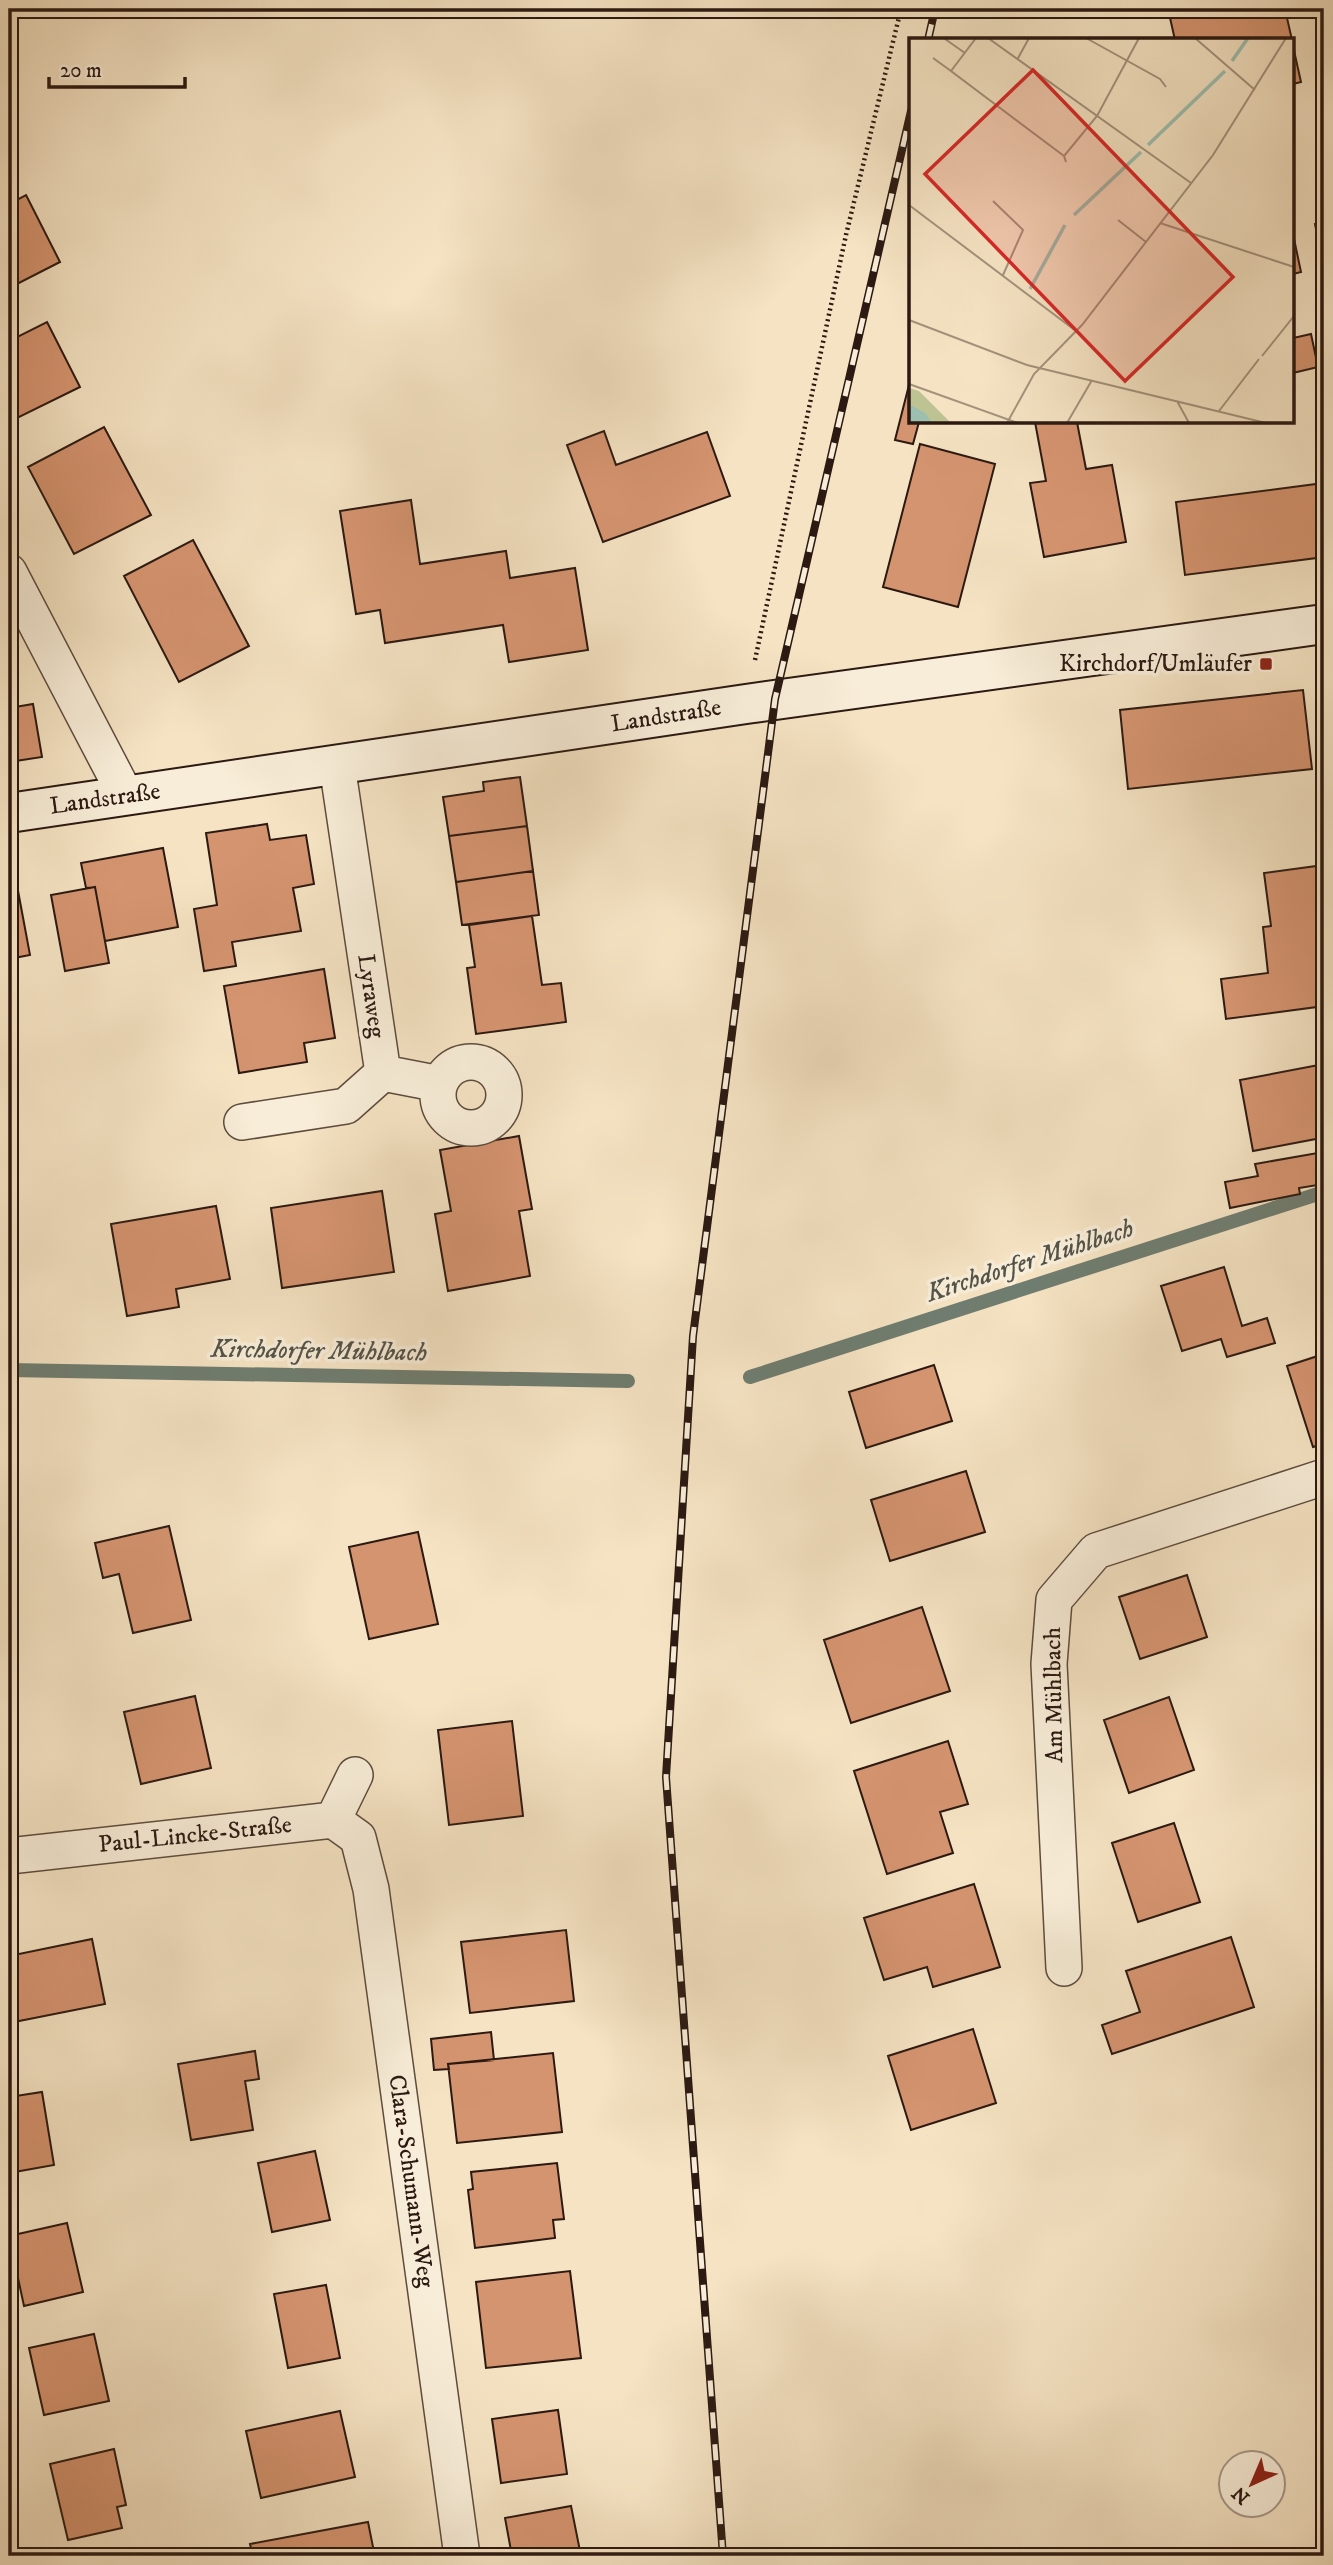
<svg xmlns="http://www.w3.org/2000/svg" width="1333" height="2565" viewBox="0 0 1333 2565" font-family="'IM FELL DW Pica',serif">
  <rect width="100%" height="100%" fill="#f5e3c3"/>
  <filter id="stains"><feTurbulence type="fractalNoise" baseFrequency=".00286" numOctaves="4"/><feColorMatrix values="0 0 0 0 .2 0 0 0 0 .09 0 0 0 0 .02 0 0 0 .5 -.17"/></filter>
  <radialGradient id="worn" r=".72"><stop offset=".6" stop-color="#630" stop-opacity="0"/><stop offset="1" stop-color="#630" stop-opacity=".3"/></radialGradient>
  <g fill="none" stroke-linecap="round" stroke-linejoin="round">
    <path stroke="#6f7d70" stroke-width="14" d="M 9,1370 L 628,1381
      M 750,1377 L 1324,1192"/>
  </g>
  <path fill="#d59470" stroke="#2b1912" stroke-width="2" d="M 1168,9 L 1285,9 L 1292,40 L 1175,40 Z
    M 1293,46 L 1301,82 L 1293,84 Z
    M 26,195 L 60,262 L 9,288 L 9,204 Z
    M 1324,222 L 1324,270 L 1315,224 Z
    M 1293,234 L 1301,272 L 1293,274 Z
    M 47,322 L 80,387 L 9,422 L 9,341 Z
    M 1311,334 L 1318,367 L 1293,373 L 1293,338 Z
    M 910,381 L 911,422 L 919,422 L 913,444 L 895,440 Z
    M 1035,422 L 1077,422 L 1086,469 L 1112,465 L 1126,542 L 1044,557 L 1030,483 L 1046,481 Z
    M 104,427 L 151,515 L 74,554 L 28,467 Z
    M 604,431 L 616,465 L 707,432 L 730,496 L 603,542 L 567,445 Z
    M 920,444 L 995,464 L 958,607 L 883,587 Z
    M 1324,483 L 1324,557 L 1185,575 L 1176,502 Z
    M 411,500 L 420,564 L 506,551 L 510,578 L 575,568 L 588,650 L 509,662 L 503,625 L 385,643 L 380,610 L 356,614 L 340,511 Z
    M 193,540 L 249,646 L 179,682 L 124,576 Z
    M 1303,690 L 1312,769 L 1128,789 L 1120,710 Z
    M 33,704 L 42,757 L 9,762 L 9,708 Z
    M 520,777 L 527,826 L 449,836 L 443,797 L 484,791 L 483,782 Z
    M 267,824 L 270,840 L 306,835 L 314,884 L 293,888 L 301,931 L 232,942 L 236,966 L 204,971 L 194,909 L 217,905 L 206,833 Z
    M 527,826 L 533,871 L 456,882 L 449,836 Z
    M 163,848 L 178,927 L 105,941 L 95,887 L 86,888 L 81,863 Z
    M 1324,865 L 1324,1006 L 1226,1019 L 1221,979 L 1268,973 L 1263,927 L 1271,926 L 1264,873 Z
    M 533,871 L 539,915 L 462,925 L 456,882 Z
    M 16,880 L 30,955 L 9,959 L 9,881 Z
    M 95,887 L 109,963 L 65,971 L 51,895 Z
    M 532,916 L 542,985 L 561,983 L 566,1022 L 476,1034 L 467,968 L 475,967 L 469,925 Z
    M 324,969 L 335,1038 L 304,1043 L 307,1062 L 239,1073 L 224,986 Z
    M 1324,1064 L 1324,1184 L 1299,1188 L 1300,1194 L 1230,1208 L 1225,1182 L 1258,1176 L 1255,1164 L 1318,1153 L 1316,1139 L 1253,1151 L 1240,1080 Z
    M 519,1136 L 532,1209 L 519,1211 L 530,1276 L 448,1291 L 435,1214 L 451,1211 L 440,1150 Z
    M 382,1191 L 394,1272 L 282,1288 L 271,1208 Z
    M 216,1206 L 230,1279 L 176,1289 L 179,1307 L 127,1316 L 111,1224 Z
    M 1224,1267 L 1242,1326 L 1267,1318 L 1275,1343 L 1227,1357 L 1221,1339 L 1182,1351 L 1161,1286 Z
    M 1324,1354 L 1324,1444 L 1313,1447 L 1287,1366 Z
    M 934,1365 L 952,1421 L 866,1448 L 849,1392 Z
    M 966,1471 L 985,1532 L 890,1561 L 871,1500 Z
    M 169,1526 L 191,1620 L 133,1633 L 119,1574 L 103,1578 L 95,1543 Z
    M 418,1532 L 438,1624 L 369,1639 L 349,1547 Z
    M 1187,1575 L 1207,1637 L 1140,1659 L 1119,1597 Z
    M 922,1607 L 950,1691 L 851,1723 L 824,1640 Z
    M 195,1696 L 211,1768 L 141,1784 L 124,1712 Z
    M 1169,1697 L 1194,1770 L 1129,1793 L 1104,1720 Z
    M 512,1721 L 523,1816 L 449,1825 L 438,1730 Z
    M 948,1741 L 968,1804 L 940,1812 L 953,1853 L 887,1874 L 854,1771 Z
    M 1174,1823 L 1200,1902 L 1138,1922 L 1112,1843 Z
    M 974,1884 L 1000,1967 L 933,1987 L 927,1967 L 884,1980 L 864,1918 Z
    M 566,1930 L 574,2001 L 470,2013 L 461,1942 Z
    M 1231,1937 L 1254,2007 L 1112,2054 L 1102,2025 L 1140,2012 L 1126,1971 Z
    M 92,1939 L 105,2004 L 9,2023 L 9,1956 Z
    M 973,2029 L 996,2103 L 911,2130 L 888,2056 Z
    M 491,2032 L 494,2060 L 448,2064 L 449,2069 L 434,2070 L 431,2039 Z
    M 255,2051 L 259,2079 L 245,2081 L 253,2130 L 191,2140 L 178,2064 Z
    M 553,2053 L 562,2132 L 457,2143 L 448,2064 Z
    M 42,2092 L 54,2165 L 9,2173 L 9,2097 Z
    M 315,2151 L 330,2220 L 272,2232 L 258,2163 Z
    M 557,2163 L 564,2219 L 553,2220 L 555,2238 L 475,2248 L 468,2190 L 473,2189 L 471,2172 Z
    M 67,2223 L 83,2292 L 24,2306 L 9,2236 Z
    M 570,2271 L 581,2358 L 486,2368 L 476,2282 Z
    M 326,2285 L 340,2358 L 288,2368 L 274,2294 Z
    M 94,2334 L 109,2401 L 44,2415 L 29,2348 Z
    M 558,2410 L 567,2474 L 501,2483 L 492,2419 Z
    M 340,2411 L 355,2477 L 261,2498 L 246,2431 Z
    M 114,2449 L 126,2505 L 117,2507 L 122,2528 L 68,2540 L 50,2464 Z
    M 571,2506 L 581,2556 L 512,2556 L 505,2518 Z
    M 368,2522 L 374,2552 L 356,2556 L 253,2556 L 250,2544 Z"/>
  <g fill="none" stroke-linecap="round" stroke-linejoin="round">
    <defs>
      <path id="street" d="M 9,572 L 126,796
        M 337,765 L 383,1073
        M438 1095a33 33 0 1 1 66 0a33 33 0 1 1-66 0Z
        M 383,1073 L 440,1084
        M 242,1122 L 346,1106 L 383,1073
        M 333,1820 L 358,1838 L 371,1889 L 462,2556
        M 9,1856 L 333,1820 L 355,1775
        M 1064,1968 L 1049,1664 L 1054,1600 L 1096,1551 L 1324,1477"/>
      <path id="secondary" d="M 9,813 L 746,704 L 1324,624"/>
    </defs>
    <use href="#street" stroke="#5e4c3e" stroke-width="38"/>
    <use href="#secondary" stroke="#2b1912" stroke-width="42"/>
    <path stroke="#2b1912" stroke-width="4.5" stroke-dasharray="2 3.5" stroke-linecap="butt" d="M 755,660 L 846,235 L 901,9"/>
    <use href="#street" stroke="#f8edd8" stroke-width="35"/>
    <use href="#secondary" stroke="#f8edd8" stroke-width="38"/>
    <defs>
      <path id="rail" d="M 928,40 L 935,9
        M 723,2556 L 666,1777 L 693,1336 L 775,699 L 911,111"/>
    </defs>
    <use href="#rail" stroke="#2b1912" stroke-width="8"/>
    <use href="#rail" stroke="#f8edd8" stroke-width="5" stroke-dasharray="16" stroke-linecap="butt"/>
  </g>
  <rect fill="#8f2418" stroke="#f8edd8" stroke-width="2.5" x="1259" y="657" width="14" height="14" rx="3.5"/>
  <g text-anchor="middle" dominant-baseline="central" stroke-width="7" stroke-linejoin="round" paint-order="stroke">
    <g font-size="24" fill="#2b1912" stroke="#f8edd8" text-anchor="end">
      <text x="1252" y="664">Kirchdorf/Umläufer</text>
    </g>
    <g font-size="24" fill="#2b1912" stroke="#f8edd8">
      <text transform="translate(666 716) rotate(-9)">Landstraße</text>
      <text transform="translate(105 799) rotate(-8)">Landstraße</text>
      <text transform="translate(371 996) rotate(82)">Lyraweg</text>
      <text transform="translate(1054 1695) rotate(-91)">Am Mühlbach</text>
      <text transform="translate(195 1835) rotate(-6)">Paul-Lincke-Straße</text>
      <text transform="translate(411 2181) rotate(82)">Clara-Schumann-Weg</text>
    </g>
    <g font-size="26" font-style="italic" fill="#535349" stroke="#f8edd8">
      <text transform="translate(1030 1261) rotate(-18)">Kirchdorfer Mühlbach</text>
      <text transform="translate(319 1351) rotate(1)">Kirchdorfer Mühlbach</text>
    </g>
  </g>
  <g transform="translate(909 38)">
    <rect width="385" height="385" fill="#f5e3c3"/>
    <path d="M 0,350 L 10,353 L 42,385 L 23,385 L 0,366 Z" fill="#bdc393"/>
    <path d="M 0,366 L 16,375 L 23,385 L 0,385 Z" fill="#9dbfaf"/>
    <path fill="none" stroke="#9dbfaf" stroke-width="3.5" d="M 323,23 L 339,0M 239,107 L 316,33M 165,177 L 232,114M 121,251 L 156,187"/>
    <path fill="none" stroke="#a4927c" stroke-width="2" d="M 67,0 L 42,33 L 155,118M 79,0 L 282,145M 177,0 L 251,41 L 257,49M 286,0 L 346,52M 36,1 L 56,15M 24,20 L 42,33M 108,22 L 120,0M 157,124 L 155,118 L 188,78 L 230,0M 84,163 L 114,192 L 94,237M 0,167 L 167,293M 209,182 L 237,204M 251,185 L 385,229M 0,282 L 118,327 L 357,385M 353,318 L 385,278M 0,346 L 109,385M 268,363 L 280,385M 310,373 L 350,321M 98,385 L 125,336 L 173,287 L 304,117 L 377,0M 158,385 L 183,342"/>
    <path fill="#d62828" fill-opacity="0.15" stroke="#d62828" stroke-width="3.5" d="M 124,32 L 324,239 L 216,343 L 16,136 Z"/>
    <rect width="385" height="385" fill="none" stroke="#2b1912" stroke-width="3.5"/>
  </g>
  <rect width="1333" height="2565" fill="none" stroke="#f5e3c3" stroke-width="35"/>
  <rect x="10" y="10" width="1312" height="2544" fill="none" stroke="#2b1912" stroke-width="3.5"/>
  <rect x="18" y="18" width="1298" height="2530" fill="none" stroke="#2b1912" stroke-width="2"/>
  <g transform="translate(1252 2484) rotate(224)"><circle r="33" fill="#f8edd8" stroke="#a69889" stroke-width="2"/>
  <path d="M0-5L12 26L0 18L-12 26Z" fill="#8f2418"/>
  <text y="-10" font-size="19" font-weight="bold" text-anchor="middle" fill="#2b1912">N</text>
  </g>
  <path d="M49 77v10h136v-10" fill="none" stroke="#2b1912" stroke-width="3.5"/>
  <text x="60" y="77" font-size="21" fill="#2b1912" stroke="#f8edd8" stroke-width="5" paint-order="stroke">20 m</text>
  <rect width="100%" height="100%" filter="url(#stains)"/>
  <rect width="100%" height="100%" fill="url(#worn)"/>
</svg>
